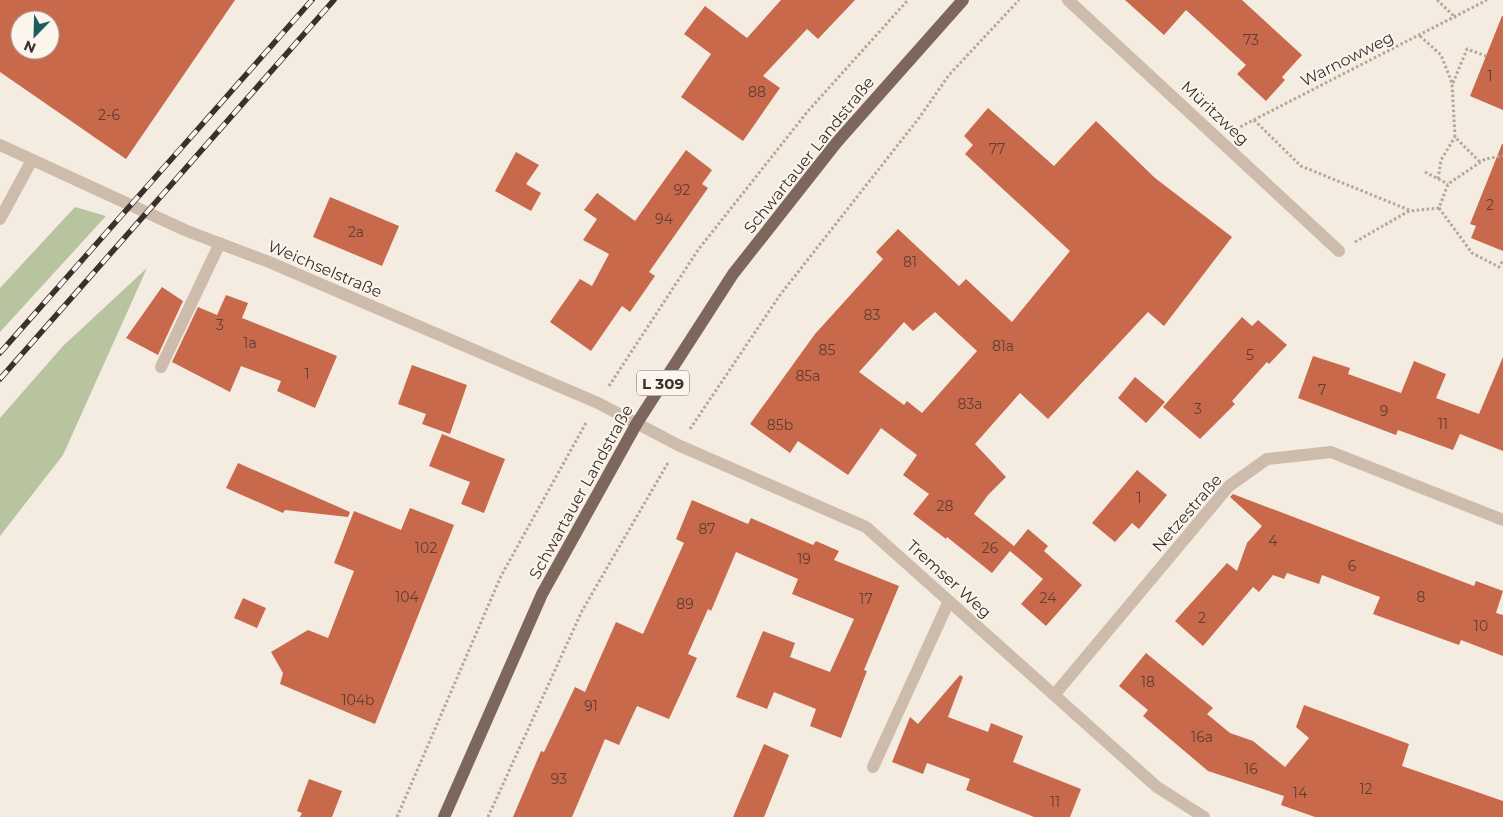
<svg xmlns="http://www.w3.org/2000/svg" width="1503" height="817" viewBox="0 0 1503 817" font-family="Montserrat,sans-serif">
  <rect width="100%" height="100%" fill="#f4ebe1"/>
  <path fill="#b8c4a0" d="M 75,207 L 106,216 L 0,332 L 0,288 Z
    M 147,268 L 63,455 L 0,536 L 0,418 L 63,346 Z"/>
  <path fill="#c8694b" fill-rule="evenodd" d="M 0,0 L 235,0 L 126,159 L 0,72 ZM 20,20 L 50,20 L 50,50 L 20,50 Z
    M 781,0 L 855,0 L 818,39 L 807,29 L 763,76 L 780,88 L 743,141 L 681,97 L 711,54 L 684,34 L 705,6 L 747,38 Z
    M 1125,0 L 1242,0 L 1302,55 L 1282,77 L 1285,80 L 1266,101 L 1237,74 L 1246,65 L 1186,10 L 1164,35 Z
    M 1502,16 L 1503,16 L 1503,110 L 1470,96 Z
    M 988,108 L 1054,166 L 1096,121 L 1155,178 L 1232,237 L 1164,326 L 1148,312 L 1048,419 L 1020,393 L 975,444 L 1006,477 L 988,495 L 974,514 L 1014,546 L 992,573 L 947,537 L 946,539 L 913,514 L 929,494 L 903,475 L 917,455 L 881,428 L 848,475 L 798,441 L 790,453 L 750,424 L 815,334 L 883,259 L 876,252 L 898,229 L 959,286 L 966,279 L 1012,322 L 1070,251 L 965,154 L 973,145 L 964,136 ZM 935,312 L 977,351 L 922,413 L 907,401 L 904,405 L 859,372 L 904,322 L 913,331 Z
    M 1502,144 L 1503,144 L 1503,251 L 1471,238 L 1476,226 L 1470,224 Z
    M 686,150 L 712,170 L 702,184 L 708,188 L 649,272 L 655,276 L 630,312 L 622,306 L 591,351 L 550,322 L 580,279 L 592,286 L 609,254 L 583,240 L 597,219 L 584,210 L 597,193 L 635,221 Z
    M 516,152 L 539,165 L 526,184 L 541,193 L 531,211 L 495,191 Z
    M 330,197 L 399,226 L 382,266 L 313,237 Z
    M 162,287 L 183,301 L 158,355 L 126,338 Z
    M 226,295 L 248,303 L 242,318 L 337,356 L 315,408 L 277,391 L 281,381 L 241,366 L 230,392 L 172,362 L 198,307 L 217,315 Z
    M 1242,317 L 1252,326 L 1258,320 L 1287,345 L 1269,364 L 1267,362 L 1232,401 L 1235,404 L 1200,439 L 1163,407 Z
    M 1313,356 L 1350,368 L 1348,374 L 1401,393 L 1414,361 L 1446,374 L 1436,398 L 1479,414 L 1503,357 L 1503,451 L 1460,434 L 1453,450 L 1398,430 L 1396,435 L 1298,398 Z
    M 412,365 L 467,385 L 450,434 L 422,424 L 426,414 L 398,404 Z
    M 1135,377 L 1165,402 L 1146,423 L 1118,398 Z
    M 442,434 L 505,459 L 484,513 L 461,504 L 470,482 L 429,466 Z
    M 238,463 L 350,512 L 348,517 L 285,510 L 283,513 L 226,488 Z
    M 1137,470 L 1167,495 L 1139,529 L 1132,523 L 1115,542 L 1092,523 Z
    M 1233,494 L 1474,586 L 1476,581 L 1503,591 L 1496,613 L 1503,615 L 1503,656 L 1461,640 L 1459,645 L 1373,614 L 1380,597 L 1322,575 L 1319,584 L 1287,573 L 1284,579 L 1273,575 L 1259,592 L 1253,587 L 1203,646 L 1175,621 L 1227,563 L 1237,571 L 1247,543 L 1262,526 L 1230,497 Z
    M 692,500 L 748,524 L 751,518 L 813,545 L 816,541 L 839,551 L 834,560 L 899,586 L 864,670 L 867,671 L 841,738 L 810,726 L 816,709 L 774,692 L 767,709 L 736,697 L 763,631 L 795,643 L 790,657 L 830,672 L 854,619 L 792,594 L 798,579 L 736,552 L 711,611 L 708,609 L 688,654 L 697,658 L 669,719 L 637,706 L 619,745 L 605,739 L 572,817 L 513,817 L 541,751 L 544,752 L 575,687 L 585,692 L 616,622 L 643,634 L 684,543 L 676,539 Z
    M 410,508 L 454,525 L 375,724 L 280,684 L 283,673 L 271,652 L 308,630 L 328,638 L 354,571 L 334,563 L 354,511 L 401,530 Z
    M 1028,529 L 1048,546 L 1044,551 L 1082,585 L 1046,626 L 1021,604 L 1043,579 L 1010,551 Z
    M 243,598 L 266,608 L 257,628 L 234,618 Z
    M 1146,653 L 1213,708 L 1207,714 L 1230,733 L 1253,741 L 1285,767 L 1309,738 L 1296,727 L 1304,705 L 1409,744 L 1402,766 L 1503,801 L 1503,817 L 1315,817 L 1281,805 L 1284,796 L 1208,771 L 1143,716 L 1148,710 L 1119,686 Z
    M 960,675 L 963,677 L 948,717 L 988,732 L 991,723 L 1023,736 L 1013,762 L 1081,789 L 1070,817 L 1034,817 L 966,790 L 970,779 L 927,763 L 923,774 L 892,762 L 910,717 L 918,724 Z
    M 764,744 L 789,755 L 764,817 L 733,817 Z
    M 309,779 L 342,791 L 332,817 L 300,817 L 302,813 L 297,811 Z"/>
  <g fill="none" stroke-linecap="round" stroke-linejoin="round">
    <path stroke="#b9a596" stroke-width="3" stroke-dasharray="2.5 2.5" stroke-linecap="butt" d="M 1437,0 L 1456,18
      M 1420,36 L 1441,55 L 1452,83 L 1455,137 L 1480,162
      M 1453,83 L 1467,49 L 1486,56
      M 1254,120 L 1301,166 L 1409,210
      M 1236,129 L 1487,0
      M 1425,172 L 1448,184
      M 1438,179 L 1441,160 L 1455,137
      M 1439,208 L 1472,253 L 1499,267 L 1503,260
      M 1355,242 L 1409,211 L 1439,208 L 1448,184 L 1485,159 L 1503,156
      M 609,386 L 698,250 L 808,111 L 908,0
      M 690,429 L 780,295 L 919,118 L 949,75 L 1019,0
      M 397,817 L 501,576 L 587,421
      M 488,817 L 582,611 L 669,461"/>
    <path stroke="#cdbbac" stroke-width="12" d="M 1068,0 L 1339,251
      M 0,145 L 187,231 L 269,262 L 598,403 L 678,445 L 866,527 L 1157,787 L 1204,817
      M 0,219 L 32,160
      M 161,367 L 220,243
      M 1055,694 L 1229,486 L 1267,459 L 1331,452 L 1503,520
      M 873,767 L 949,601"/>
    <path stroke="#7d675c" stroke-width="12" d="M 444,817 L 542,594 L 637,423 L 733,274 L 837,142 L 963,0"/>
    <defs>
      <path id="rail" d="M 0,353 L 312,0
        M 0,379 L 334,0"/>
    </defs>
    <use href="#rail" stroke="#3b302b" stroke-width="5.5"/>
    <use href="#rail" stroke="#fbf5ee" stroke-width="4" stroke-dasharray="11" stroke-linecap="butt"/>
  </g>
  <g text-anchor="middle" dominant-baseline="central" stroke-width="4" stroke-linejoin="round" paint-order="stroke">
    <g font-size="14" fill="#5e3e33">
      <text x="1251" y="40">73</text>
      <text x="1490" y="76">1</text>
      <text x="757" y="92">88</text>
      <text x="109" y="115">2-6</text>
      <text x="997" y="149">77</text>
      <text x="682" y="190">92</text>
      <text x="1490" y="205">2</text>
      <text x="664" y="219">94</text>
      <text x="356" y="232">2a</text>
      <text x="910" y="262">81</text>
      <text x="872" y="315">83</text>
      <text x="220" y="325">3</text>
      <text x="250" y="343">1a</text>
      <text x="1003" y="346">81a</text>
      <text x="827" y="350">85</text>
      <text x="1250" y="355">5</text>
      <text x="307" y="374">1</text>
      <text x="808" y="376">85a</text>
      <text x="1322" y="390">7</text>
      <text x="970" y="404">83a</text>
      <text x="1198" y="409">3</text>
      <text x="1384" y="411">9</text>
      <text x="1443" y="424">11</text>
      <text x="780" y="425">85b</text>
      <text x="1139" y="498">1</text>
      <text x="945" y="506">28</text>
      <text x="707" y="529">87</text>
      <text x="1273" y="541">4</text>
      <text x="426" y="548">102</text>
      <text x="990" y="548">26</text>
      <text x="804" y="559">19</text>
      <text x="1352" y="566">6</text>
      <text x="407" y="597">104</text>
      <text x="1421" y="597">8</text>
      <text x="1048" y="598">24</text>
      <text x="866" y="599">17</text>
      <text x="685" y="604">89</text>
      <text x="1202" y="618">2</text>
      <text x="1481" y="626">10</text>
      <text x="1148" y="682">18</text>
      <text x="358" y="700">104b</text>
      <text x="591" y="706">91</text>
      <text x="1202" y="737">16a</text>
      <text x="1251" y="769">16</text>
      <text x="559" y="779">93</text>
      <text x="1366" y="789">12</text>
      <text x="1300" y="793">14</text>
      <text x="1055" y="802">11</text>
    </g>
    <rect fill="#fbf5ee" stroke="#756b66" stroke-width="1" x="637" y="370.5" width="52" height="25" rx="4"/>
    <g font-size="15" font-weight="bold" fill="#3b302b">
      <text x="663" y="383">L 309</text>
    </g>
    <g font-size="16" fill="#3b302b" stroke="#fbf5ee">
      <text transform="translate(1347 59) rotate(-27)">Warnowweg</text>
      <text transform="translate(1215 113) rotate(43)">Müritzweg</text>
      <text transform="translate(809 155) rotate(-51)">Schwartauer Landstraße</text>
      <text transform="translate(325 269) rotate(23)">Weichselstraße</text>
      <text transform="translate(581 492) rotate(-61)">Schwartauer Landstraße</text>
      <text transform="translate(1187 513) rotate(-49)">Netzestraße</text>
      <text transform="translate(949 579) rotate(42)">Tremser Weg</text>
    </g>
  </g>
  <g transform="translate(35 35) rotate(203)"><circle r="24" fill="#fbf5ee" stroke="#aea6a0"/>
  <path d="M0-4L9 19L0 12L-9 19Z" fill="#1f5a5e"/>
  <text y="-8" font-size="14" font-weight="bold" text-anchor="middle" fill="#3b302b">N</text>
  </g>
</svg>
